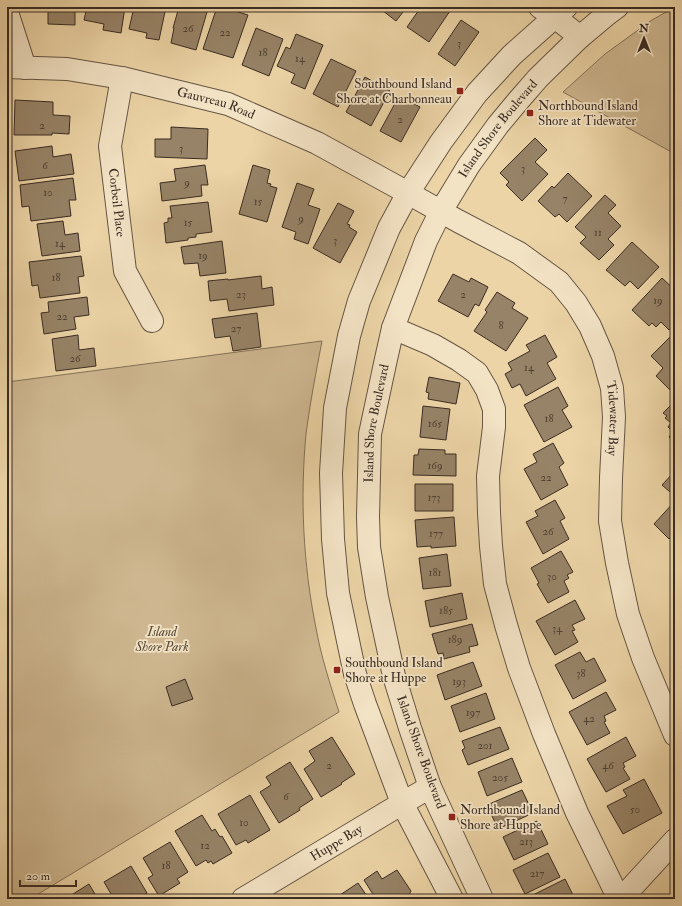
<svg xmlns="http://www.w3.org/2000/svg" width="682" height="906" viewBox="0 0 682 906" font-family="'IM FELL Double Pica',serif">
  <rect width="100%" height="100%" fill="#ecd4a6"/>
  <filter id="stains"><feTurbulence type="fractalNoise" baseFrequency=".005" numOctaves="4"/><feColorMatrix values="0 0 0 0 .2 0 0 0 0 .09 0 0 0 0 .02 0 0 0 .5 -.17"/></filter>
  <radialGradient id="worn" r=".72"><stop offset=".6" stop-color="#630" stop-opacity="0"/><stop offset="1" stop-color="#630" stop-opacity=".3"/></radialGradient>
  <path fill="#ceb790" stroke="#84725a" d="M 675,7 L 675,154 L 563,92 L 605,54 L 652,20 Z
    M 322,341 C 316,372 310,403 306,434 C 300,498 303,564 316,628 C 321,656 330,684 339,712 L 30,899 L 7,899 L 7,382 Z"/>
  <path fill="#978367" stroke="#3a2c23" d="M 48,7 L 75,7 L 75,25 L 48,24 Z
    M 87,7 L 125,7 L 121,33 L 103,30 L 104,24 L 84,20 Z
    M 134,7 L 143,9 L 143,7 L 166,7 L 159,40 L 146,38 L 147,33 L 129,29 Z
    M 179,7 L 188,7 L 207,12 L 196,50 L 171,43 L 174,28 L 173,28 Z
    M 217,7 L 222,7 L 248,15 L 233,58 L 203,49 Z
    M 378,7 L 407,7 L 396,21 Z
    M 421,7 L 445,7 L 450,11 L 429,42 L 407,27 Z
    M 461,20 L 479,32 L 455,66 L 438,54 Z
    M 256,28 L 283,39 L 269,76 L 242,65 Z
    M 296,34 L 323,45 L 305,89 L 291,83 L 295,74 L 277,66 L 286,47 L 290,49 Z
    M 331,59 L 356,71 L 338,107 L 313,94 Z
    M 365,77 L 390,91 L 371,126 L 346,112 Z
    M 399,96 L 420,107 L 401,142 L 380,131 Z
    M 15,100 L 53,102 L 53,115 L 70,116 L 69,134 L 52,133 L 52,135 L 14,135 Z
    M 171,127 L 208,129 L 207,159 L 155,157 L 155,139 L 171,139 Z
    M 535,138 L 547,150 L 535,162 L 548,174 L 522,201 L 506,185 L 509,182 L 500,173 Z
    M 52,146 L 53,157 L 71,154 L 74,174 L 19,181 L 15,151 Z
    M 205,165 L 208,185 L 201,185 L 202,196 L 162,201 L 160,183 L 176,181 L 174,169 Z
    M 253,165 L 270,170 L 267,183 L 271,184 L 270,186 L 277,188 L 267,222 L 239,214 Z
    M 568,173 L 592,196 L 567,222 L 559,214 L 555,217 L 538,201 L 552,186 L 554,188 Z
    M 73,178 L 76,200 L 69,200 L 71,216 L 31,221 L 29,206 L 22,207 L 20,185 Z
    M 297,183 L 314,189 L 308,205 L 320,209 L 308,244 L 294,239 L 296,232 L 282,227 Z
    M 605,195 L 616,205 L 608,213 L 621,226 L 608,239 L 614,245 L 599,260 L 580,243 L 586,237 L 575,227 Z
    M 208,202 L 212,232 L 196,234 L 196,237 L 188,238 L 188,240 L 166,243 L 164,223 L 168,222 L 168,218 L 172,218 L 170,206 Z
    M 338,203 L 354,211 L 347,224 L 350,225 L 349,227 L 357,232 L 340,263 L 313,248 Z
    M 63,221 L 65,235 L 78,233 L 80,251 L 42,256 L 37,224 Z
    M 222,241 L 226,273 L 200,276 L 198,263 L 184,264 L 181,247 Z
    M 632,242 L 659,267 L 638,289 L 630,281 L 625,286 L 606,270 Z
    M 81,256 L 84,276 L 78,277 L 80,293 L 40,298 L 38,285 L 32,286 L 29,262 Z
    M 453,274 L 469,282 L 471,278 L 488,287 L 479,306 L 475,304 L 468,317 L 438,301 Z
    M 261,276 L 262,289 L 272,287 L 274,305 L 229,311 L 227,299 L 210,301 L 208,281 L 228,279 L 228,280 Z
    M 662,278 L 675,290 L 675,324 L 669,330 L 661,322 L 656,327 L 652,323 L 649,326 L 632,310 Z
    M 497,292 L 515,303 L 512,308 L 528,318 L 506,351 L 474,331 L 487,312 L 485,310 Z
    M 87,297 L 89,315 L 74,317 L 76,329 L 44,334 L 41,313 L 49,312 L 48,302 Z
    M 257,313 L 261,347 L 233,351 L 230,336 L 215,338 L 212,319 Z
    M 78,335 L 79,350 L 94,348 L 96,366 L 56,371 L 52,339 Z
    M 545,335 L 557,357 L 547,363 L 556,379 L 526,396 L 520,384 L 512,388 L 505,374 L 512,370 L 508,363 L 530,351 L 526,345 Z
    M 670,337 L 675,342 L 675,391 L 673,393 L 656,376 L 663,368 L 651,356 Z
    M 429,377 L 460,383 L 456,404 L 428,399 L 429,393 L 426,392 Z
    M 558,387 L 568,406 L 562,410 L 572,427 L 544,442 L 524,405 Z
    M 675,401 L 675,442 L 669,437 L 673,432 L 668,427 L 671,423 L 665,418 L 667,416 L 663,413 Z
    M 423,406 L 450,409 L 446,440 L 420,437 Z
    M 553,443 L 564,463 L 559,467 L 568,485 L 541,500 L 524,469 L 537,462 L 533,454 Z
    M 419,449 L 445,450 L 445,454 L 456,454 L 456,476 L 413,475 L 414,455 L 418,455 Z
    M 675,471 L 675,495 L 671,491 L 670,492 L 662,485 Z
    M 415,484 L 453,484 L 453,511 L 415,511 Z
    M 555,500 L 565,518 L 560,521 L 569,539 L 543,554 L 526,522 L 538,516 L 535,511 Z
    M 675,501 L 675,532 L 669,539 L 654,524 Z
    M 454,517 L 456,546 L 431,548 L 431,546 L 417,547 L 415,520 Z
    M 561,551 L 573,572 L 567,575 L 569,578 L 564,581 L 569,592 L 548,603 L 537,584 L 539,583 L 531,568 Z
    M 447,554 L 451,586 L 423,589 L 419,558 Z
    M 462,593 L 467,619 L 430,627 L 425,601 Z
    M 575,600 L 585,619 L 572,625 L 575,630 L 572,631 L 578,642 L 555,655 L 536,621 Z
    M 472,624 L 478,645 L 469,647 L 470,652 L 444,659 L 443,653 L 438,654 L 432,634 Z
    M 580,652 L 586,662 L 594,658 L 606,681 L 573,699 L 555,665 Z
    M 473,662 L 482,686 L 445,700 L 437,675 Z
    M 185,679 L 193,699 L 172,706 L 166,687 Z
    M 606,692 L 616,710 L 604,716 L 606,721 L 604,722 L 610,733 L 587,745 L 569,712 Z
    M 486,693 L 495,719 L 460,732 L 451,706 Z
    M 500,727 L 509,749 L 468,765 L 462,750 L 465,748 L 462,741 Z
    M 332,737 L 355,774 L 341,783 L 342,784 L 321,797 L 304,769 L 315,761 L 309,751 Z
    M 626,737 L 636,756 L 623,763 L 625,767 L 623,768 L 630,779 L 606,792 L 587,759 Z
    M 512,758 L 522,782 L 487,796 L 478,772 Z
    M 290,762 L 313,799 L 299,808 L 300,810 L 279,823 L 260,792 L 271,785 L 266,777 Z
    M 644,779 L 662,813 L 623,834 L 607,806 L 627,796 L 623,790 Z
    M 522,790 L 533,813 L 498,829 L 487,805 Z
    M 250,795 L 270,830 L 248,843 L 246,840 L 236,845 L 218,814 Z
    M 202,815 L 212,831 L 215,829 L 220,837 L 222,836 L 232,853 L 213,864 L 211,861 L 208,863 L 206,860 L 196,866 L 175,831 Z
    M 537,821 L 548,844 L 514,860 L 503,837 Z
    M 170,842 L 188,872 L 177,879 L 180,883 L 159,896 L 148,878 L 153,875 L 143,858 Z
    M 548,853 L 560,877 L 525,894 L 513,870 Z
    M 131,866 L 147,893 L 139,898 L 139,899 L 114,899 L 104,882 Z
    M 397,870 L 411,891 L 407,899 L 376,899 L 364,880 L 377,871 L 382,879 Z
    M 565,879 L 575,899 L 528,899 L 527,898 Z
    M 358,883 L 369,899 L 339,899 L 337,897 Z
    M 89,884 L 98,899 L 65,899 Z"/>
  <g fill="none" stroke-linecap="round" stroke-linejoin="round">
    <defs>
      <g id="minor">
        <path d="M 540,7 L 555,17 L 580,37"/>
        <path d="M 7,12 L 25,68"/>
        <path id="s1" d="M 7,67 L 67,69 L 122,78 L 228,104 L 317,143 L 408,193 L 458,221 L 519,253 L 559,282 L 576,303 L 590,326 L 603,356 L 612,388 L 614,417 L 611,478 L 610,521 L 617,563 L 628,614 L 643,658 L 675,735"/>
        <path id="s2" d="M 122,78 L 110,146 L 125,271 L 152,321"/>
        <path d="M 393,328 L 433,345 L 459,360 L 477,373 L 487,390 L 494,409 L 494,427 L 488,476 L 489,513 L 491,546 L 495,584 L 506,625 L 519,668 L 544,734 L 577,813 L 619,899"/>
        <path id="s3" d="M 243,899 L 386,813 L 430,787"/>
        <path d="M 452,899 L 402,803 L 365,704 L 355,674 L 338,593 L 333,539 L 331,473 L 335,408 L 349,336 L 359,301 L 389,228 L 408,193 L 441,142 L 477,93 L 512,55 L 566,7"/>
        <path id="s4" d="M 482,899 L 430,787 L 410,728 L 394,676 L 377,597 L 369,547 L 368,517 L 370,434 L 386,359 L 393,328 L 426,241 L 441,211 L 469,165 L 498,125 L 518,101 L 538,78 L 580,37 L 605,16 L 617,7"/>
        <path d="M 621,899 L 675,840"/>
      </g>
    </defs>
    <use href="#minor" stroke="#665644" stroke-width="24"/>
    <use href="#minor" stroke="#f3e3c5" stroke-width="22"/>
  </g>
  <g fill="#8f2418" stroke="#f3e3c5" stroke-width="1.5">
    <rect x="456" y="87" width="8" height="8" rx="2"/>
    <rect x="526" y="109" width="8" height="8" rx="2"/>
    <rect x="333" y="666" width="8" height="8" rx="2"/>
    <rect x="448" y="813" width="8" height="8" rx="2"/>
  </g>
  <g text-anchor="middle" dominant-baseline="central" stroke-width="3.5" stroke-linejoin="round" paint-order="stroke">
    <g font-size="11" fill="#514234">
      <text x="188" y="28">26</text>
      <text x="225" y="32">22</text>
      <text x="459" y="43">3</text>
      <text x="263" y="52">18</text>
      <text x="300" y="58">14</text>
      <text x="400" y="119">2</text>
      <text x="42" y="125">2</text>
      <text x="181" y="148">3</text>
      <text x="45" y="165">6</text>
      <text x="523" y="168">3</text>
      <text x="187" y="182">9</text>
      <text x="48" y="192">10</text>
      <text x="565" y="198">7</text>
      <text x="258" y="201">15</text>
      <text x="301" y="218">9</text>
      <text x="188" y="222">15</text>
      <text x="598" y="232">11</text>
      <text x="335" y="240">3</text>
      <text x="60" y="243">14</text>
      <text x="203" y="255">19</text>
      <text x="56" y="277">18</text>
      <text x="241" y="294">23</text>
      <text x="463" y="294">2</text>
      <text x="658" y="300">19</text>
      <text x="62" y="316">22</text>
      <text x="501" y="325">8</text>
      <text x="236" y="328">27</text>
      <text x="75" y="358">26</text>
      <text x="529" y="367">14</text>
      <text x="549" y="418">18</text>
      <text x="435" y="423">165</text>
      <text x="435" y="465">169</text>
      <text x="546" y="477">22</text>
      <text x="434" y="497">173</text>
      <text x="548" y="531">26</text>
      <text x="436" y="533">177</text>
      <text x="435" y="572">181</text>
      <text x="552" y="576">30</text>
      <text x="446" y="610">185</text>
      <text x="557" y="628">34</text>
      <text x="455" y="639">189</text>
      <text x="581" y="673">38</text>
      <text x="459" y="681">193</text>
      <text x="473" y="712">197</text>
      <text x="589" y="718">42</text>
      <text x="485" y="745">201</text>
      <text x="329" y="765">2</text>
      <text x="608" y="765">46</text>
      <text x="500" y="777">205</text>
      <text x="286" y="796">6</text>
      <text x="635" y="809">50</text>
      <text x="244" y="822">10</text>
      <text x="526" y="841">213</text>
      <text x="205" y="845">12</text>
      <text x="166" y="865">18</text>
      <text x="537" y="873">217</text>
    </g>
    <g font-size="13" fill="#3a2c23" stroke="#f3e3c5" text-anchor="start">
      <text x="452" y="84" text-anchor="end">Southbound Island<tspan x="452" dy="15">Shore at Charbonneau</tspan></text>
      <text x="538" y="106">Northbound Island<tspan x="538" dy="15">Shore at Tidewater</tspan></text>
      <text x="345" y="663">Southbound Island<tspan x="345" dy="15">Shore at Huppe</tspan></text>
      <text x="460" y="810">Northbound Island<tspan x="460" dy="15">Shore at Huppe</tspan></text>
    </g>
    <g font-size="13" fill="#3a2c23" stroke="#f3e3c5">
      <text stroke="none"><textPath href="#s1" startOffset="213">Gauvreau Road</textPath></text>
      <text stroke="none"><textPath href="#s4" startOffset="820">Island Shore Boulevard</textPath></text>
      <text stroke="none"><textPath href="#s2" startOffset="126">Corbeil Place</textPath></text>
      <text stroke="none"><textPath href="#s1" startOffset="752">Tidewater Bay</textPath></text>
      <text stroke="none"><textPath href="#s4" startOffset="496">Island Shore Boulevard</textPath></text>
      <text transform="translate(421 752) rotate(70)">Island Shore Boulevard</text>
      <text stroke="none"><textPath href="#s3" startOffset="109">Huppe Bay</textPath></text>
    </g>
    <g font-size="13" font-style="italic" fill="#584839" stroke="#f3e3c5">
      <text x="162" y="632">Island<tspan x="162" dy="15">Shore Park</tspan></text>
    </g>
  </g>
  <rect width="682" height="906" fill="none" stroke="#ecd4a6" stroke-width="24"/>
  <rect x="8" y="8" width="666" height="890" fill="none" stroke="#3a2c23" stroke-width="2"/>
  <rect x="12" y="12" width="658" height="882" fill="none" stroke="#3a2c23"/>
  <g transform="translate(644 38)" stroke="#f3e3c5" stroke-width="3" paint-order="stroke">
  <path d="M0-3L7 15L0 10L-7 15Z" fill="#3a2c23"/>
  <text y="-6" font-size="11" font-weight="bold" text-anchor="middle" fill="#3a2c23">N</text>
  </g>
  <path d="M20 880v6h56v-6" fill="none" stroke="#3a2c23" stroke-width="2"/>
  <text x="26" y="880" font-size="12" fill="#3a2c23" stroke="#f3e3c5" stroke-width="3" paint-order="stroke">20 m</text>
  <rect width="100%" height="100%" filter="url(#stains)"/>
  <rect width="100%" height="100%" fill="url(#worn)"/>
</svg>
